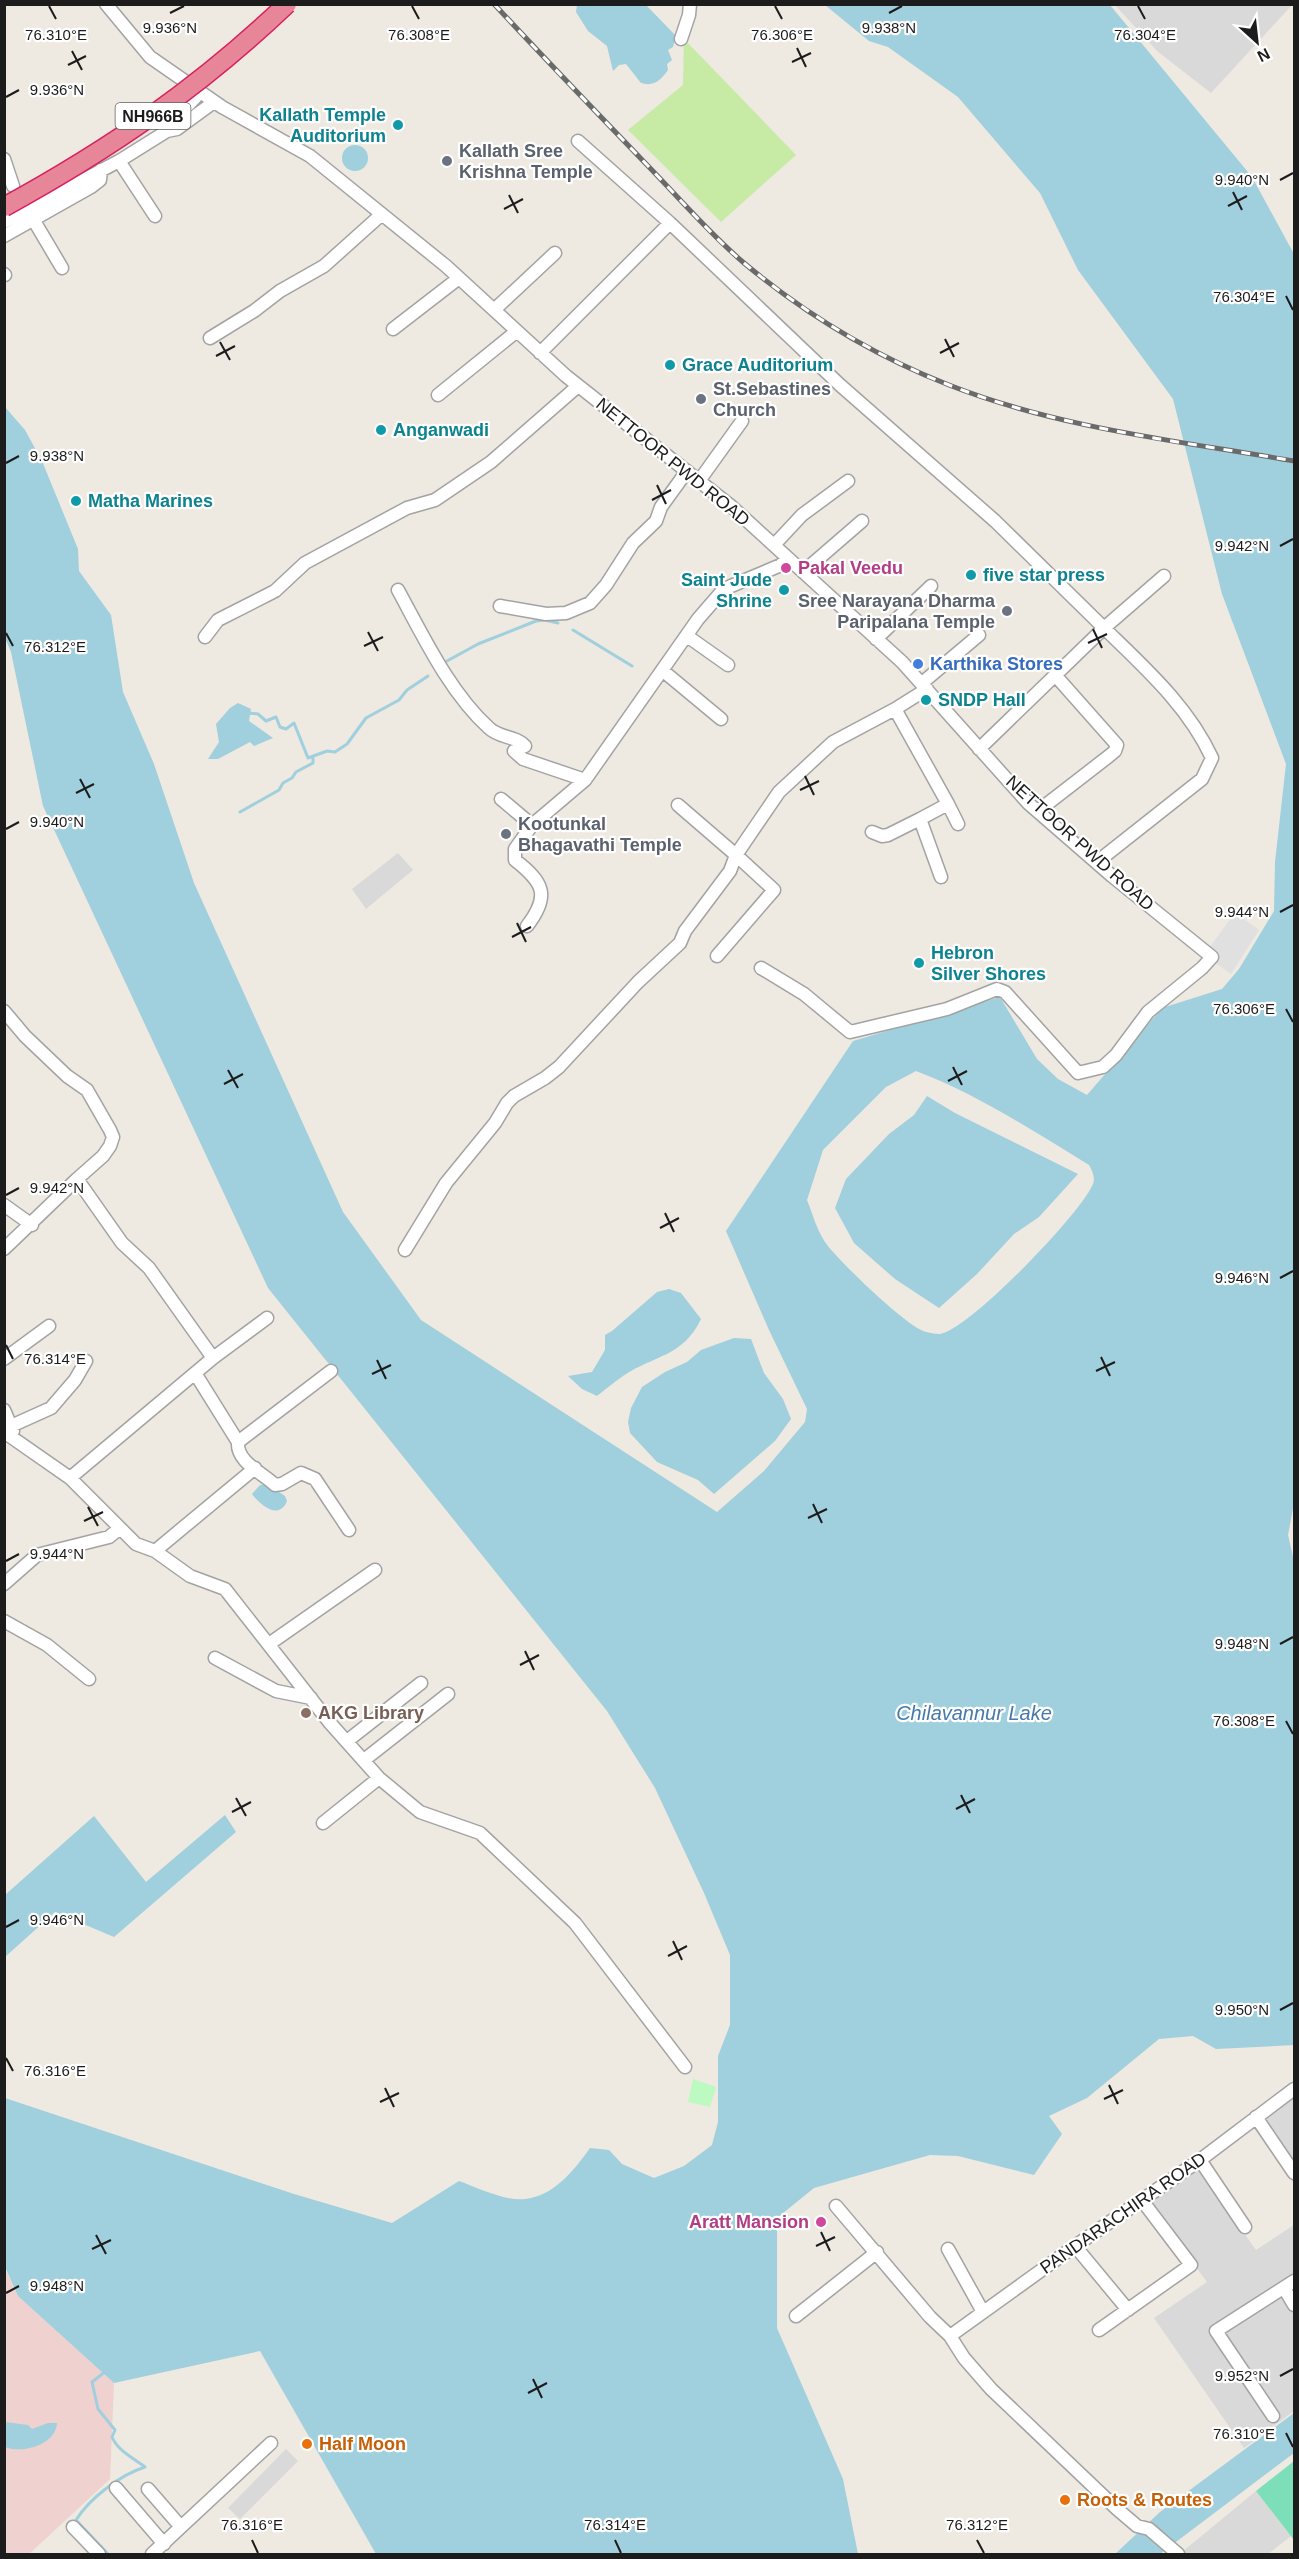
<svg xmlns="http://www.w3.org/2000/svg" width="1299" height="2559" viewBox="0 0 1299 2559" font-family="Helvetica,sans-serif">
  <rect width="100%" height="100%" fill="#eee9e1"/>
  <path fill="#dad9d9" d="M 1115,5 L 1292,5 L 1211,93 L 1157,51 Z
    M 398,853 L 413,870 L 366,909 L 352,889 Z
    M 1294,2094 L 1294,2184 L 1251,2124 Z
    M 1198,2168 L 1256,2250 L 1294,2225 L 1294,2411 L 1244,2448 L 1154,2318 L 1207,2282 L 1149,2203 Z
    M 286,2449 L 298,2461 L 240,2519 L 228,2508 Z
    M 1256,2491 L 1291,2536 L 1268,2554 L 1184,2554 L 1182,2552 Z"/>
  <path fill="#efd1cf" d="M 4,2267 L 18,2296 L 114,2383 L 110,2479 L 29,2554 L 5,2554 Z"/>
  <path fill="#c7eaa5" d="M 684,39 L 796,155 L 721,222 L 628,130 L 683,85 Z"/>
  <path fill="#bcfac1" d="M 693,2079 L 716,2087 L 710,2107 L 688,2102 Z"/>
  <path fill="#7ddfb9" d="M 1294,2461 L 1294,2540 L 1256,2491 Z"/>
  <path fill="#e0e0e0" d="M 1235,913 L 1259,930 L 1231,974 L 1204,955 Z"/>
  <path fill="#a0cfdd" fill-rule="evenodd" d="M 577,5 L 646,5 L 676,36 L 673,47 L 668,50 L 672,60 L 667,64 L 668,70 C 661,80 654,87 641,83 L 626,64 L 619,65 L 613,71 L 607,46 L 588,31 L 576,12 Z
    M 825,5 L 1110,5 L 1252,177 L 1294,254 L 1294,1503 L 1288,1535 L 1294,1561 L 1294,2045 L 1216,2049 L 1193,2036 L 1159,2039 L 1087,2098 L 1049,2116 L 1062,2134 L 1034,2175 L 958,2156 L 930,2155 L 814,2188 L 777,2218 L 777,2328 L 843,2479 L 858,2554 L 376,2554 L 260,2351 L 114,2383 L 18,2296 L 5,2267 L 5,2098 L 294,2194 L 392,2223 L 459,2181 C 479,2188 509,2204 531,2198 C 556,2193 576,2168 590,2148 L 609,2150 L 622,2164 L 654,2178 L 684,2166 L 712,2145 L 718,2122 L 718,2056 L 730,2025 L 730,1955 L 704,1893 L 655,1788 L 607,1711 L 268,1288 L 43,806 L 11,652 L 5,638 L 5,407 L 25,430 L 42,461 L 78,549 L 79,571 L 111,615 L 123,692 L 154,764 L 194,883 L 343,1212 L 421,1320 L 717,1512 L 764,1471 L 805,1422 L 807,1409 L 769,1330 L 726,1231 L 853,1041 L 1000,997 L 1037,1059 L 1058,1079 L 1087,1095 L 1162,1008 L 1222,989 L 1239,969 L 1274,911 L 1275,862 L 1286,764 L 1222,594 L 1173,399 L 1078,270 L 1040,193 L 958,97 L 888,47 L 869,41 ZM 916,1071 C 977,1094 1033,1131 1089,1165 C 1093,1172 1096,1179 1092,1186 C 1079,1215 969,1330 940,1334 C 937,1334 930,1333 926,1332 C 908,1328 841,1263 828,1246 C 818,1234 813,1215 807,1200 L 823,1150 L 886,1087 Z
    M342 158a13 13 0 1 1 26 0a13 13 0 1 1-26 0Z
    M 238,703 L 251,709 L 249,721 L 273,738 L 254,746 L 250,742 L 218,759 L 208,759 L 219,742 L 216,724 L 230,708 Z
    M 927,1096 L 955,1113 L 1078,1174 L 1039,1217 L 1014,1234 L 977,1274 L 939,1308 L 895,1279 L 854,1243 L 835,1208 L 846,1179 L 889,1134 L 914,1115 Z
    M 669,1289 L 681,1293 L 701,1319 C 683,1357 654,1355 623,1376 C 614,1382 606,1389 597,1396 L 582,1389 L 568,1376 L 592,1372 L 605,1350 L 605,1335 L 612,1331 L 657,1292 Z
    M 734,1338 L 751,1339 L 764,1373 L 783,1399 L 791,1419 L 775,1441 L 714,1494 L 698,1480 L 657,1462 L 630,1433 L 628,1422 L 631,1408 L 642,1387 L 665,1372 L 687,1362 L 701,1350 Z
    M 267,1484 L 285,1496 L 287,1501 C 279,1521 260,1505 252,1494 L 260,1485 Z
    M 225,1815 L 236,1832 L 114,1937 L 55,1912 L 5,1957 L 5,1895 L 94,1816 L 146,1882 Z
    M 1294,2413 L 1294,2453 L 1160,2554 L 1115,2554 L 1160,2512 Z
    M 5,2422 L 28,2425 L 32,2429 L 48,2423 L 57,2423 C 56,2445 22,2454 5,2447 Z"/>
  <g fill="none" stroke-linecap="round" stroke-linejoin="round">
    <path stroke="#a0cfdd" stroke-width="3" d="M 573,630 L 632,666
      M 447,661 L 478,644 L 536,621 L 545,620 L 558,623
      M 248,713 L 258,714 L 266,721 L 276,717 L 280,727 L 286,729 L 294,723 L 308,758 L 327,751 L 335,752 L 347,744 L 366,718 L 399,700 L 407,690 L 428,676
      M 240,812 L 279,790 L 283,783 L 292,778 L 296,772 L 313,763 L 313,758
      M 106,2371 L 92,2382 L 98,2409 L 115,2430 L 112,2437 C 118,2451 133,2458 145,2467 C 120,2475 90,2498 76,2520 L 108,2554"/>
    <defs>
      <path id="minor" d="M 106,4 L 150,57 L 222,107 L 310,156 L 446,266 L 566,376 L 732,507 L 902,662 L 1028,803 L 1112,876 L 1212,957 L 1202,968 L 1148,1012 L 1116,1055 L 1103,1067 L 1078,1073 L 1005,992 L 997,989 L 947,1009 L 850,1032 L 804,994 L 761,968
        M 681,39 L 689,15 L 690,4
        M 200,92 C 190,105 174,116 167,131 L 177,129 L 214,102
        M 578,141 L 670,223 L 840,385 L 995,521 L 1104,628 L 1164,576
        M 4,159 L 13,186
        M 119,161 L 155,216
        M 33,219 L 62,268
        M 4,222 L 119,161 L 167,131
        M 4,236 L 91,187 L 100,180 L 101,170
        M 4,274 L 5,275
        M 494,310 L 555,253
        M 393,329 L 459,278
        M 210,338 L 254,311 L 280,291 L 324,266 L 382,214
        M 540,353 L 670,223
        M 438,395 L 517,331
        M 699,481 L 742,421
        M 774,545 L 802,515 L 848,481
        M 803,572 L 862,521
        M 398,590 C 423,636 450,693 489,728 C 499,738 516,736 525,746 L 514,751 L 523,759 L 585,780
        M 500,606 L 546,614 L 566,613 L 590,603 L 606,585 L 633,543 L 656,521 L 661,507 L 687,471
        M 687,636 L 728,665
        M 205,637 L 218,620 L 275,591 L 305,563 L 407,508 L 435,500 L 491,462 L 578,386
        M 876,639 L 931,586
        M 662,670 L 721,719
        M 922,683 L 979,635
        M 927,689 L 895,709 L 948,804 L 920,819 L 941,877
        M 979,749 L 1104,628 C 1145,668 1188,706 1212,758 L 1202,779 L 1097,862
        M 501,799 L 532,825
        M 948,804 L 958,824
        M 678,805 L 736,855 L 779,792 L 833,742 L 895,709
        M 1038,811 L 1109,756 L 1115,751 L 1117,745 L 1055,675
        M 872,832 L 882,836 L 888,835 L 920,819
        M 527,926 C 551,895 543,882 515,860 L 515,849 L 532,825 L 585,780 L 698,619 L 724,589 L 781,565 L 787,558
        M 4,1011 L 25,1036 L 67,1076 L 87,1090 L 110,1130 L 113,1137 L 110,1146 L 103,1156 L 77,1179 L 122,1243 L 149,1268 L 213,1358
        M 4,1205 L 32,1225
        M 4,1249 L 77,1179
        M 405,1250 L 446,1183 L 495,1123 L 507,1103 L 514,1096 L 545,1078 L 559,1067 L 638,982 L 680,943 L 685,931 L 730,871 L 736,855 L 774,890 L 717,956
        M 4,1359 L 49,1326
        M 331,1371 L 238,1442 C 236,1462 263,1473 275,1485 L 282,1484 L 301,1473 L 315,1479 L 349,1530
        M 195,1373 L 238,1442
        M 4,1410 L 13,1431
        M 11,1426 L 51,1408 L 75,1380 L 86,1361
        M 4,1432 L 70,1478 L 136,1544 L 155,1551 L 190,1576 L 225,1589 L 330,1723 L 379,1778 L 420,1812 L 480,1833 L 575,1923 L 685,2067
        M 70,1478 L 213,1358 L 267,1318
        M 155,1551 L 255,1468
        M 4,1584 L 37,1555 L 109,1537 L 120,1528
        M 4,1621 L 47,1645 L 89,1679
        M 269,1644 L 375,1570
        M 215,1658 L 276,1691 L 311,1698
        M 347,1741 L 421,1683
        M 364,1760 L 448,1694
        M 323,1823 L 379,1778
        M 1256,2117 L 1294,2173
        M 1200,2160 L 1245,2227
        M 836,2206 L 930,2317 L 950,2336 L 964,2358 L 991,2389 L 1117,2509 L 1137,2526 L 1149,2529 L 1178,2554
        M 1075,2246 L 1128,2310
        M 948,2249 L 983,2312
        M 1284,2288 L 1294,2305
        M 796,2316 L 877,2252
        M 1099,2330 L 1191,2265 L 1141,2199
        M 950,2336 L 1075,2246 L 1200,2160 L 1294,2089
        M 1273,2416 L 1216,2331 L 1294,2281
        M 116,2488 L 164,2544
        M 148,2489 L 181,2527
        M 73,2527 L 99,2554
        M 152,2554 L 271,2443"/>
    </defs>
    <use href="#minor" stroke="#a3a3a3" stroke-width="15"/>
    <use href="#minor" stroke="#fff" stroke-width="12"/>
    <defs>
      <path id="rail" d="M 494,4 C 545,59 597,113 649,167 C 680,199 710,234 744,263 C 804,313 875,356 949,385 C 1058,428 1179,441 1294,461"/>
    </defs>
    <use href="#rail" stroke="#6a6a6a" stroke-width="5"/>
    <use href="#rail" stroke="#fff" stroke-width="3" stroke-dasharray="9" stroke-linecap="butt"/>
    <defs>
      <path id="highway-bridge" d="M 4,207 C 110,149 199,88 287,4"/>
    </defs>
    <use href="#highway-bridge" stroke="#d9205f" stroke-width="21" stroke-linecap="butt"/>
    <use href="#highway-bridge" stroke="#e78698" stroke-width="18"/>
  </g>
  <path fill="none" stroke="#1c1c1c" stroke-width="2" d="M 49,6 L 56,19M 412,6 L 419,19M 775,6 L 782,19M 1138,6 L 1145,19M 170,13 L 184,6M 889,13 L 902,6M 797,48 L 806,67M 72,51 L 82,70M 792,62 L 811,53M 68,65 L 86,56M 6,97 L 19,90M 1280,180 L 1293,173M 1233,192 L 1242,210M 509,195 L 518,213M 1228,206 L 1247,196M 504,209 L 523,199M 1286,296 L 1293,310M 945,339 L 954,357M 220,342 L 230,360M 940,353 L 959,343M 216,356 L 235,346M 6,463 L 19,456M 657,485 L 666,504M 652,500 L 671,490M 1280,546 L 1293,539M 1093,629 L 1102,648M 368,632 L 378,651M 6,633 L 13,646M 1088,643 L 1107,634M 364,646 L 383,637M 805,776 L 814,795M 80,779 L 90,798M 800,790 L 819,781M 76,793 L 94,784M 6,829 L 19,822M 1280,912 L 1293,905M 517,923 L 526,942M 512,937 L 531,927M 1286,1009 L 1293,1022M 953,1067 L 962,1085M 228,1070 L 238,1088M 948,1081 L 967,1071M 224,1084 L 243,1074M 6,1195 L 19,1188M 665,1213 L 674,1232M 660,1228 L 679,1218M 1280,1278 L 1293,1271M 6,1345 L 13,1359M 1101,1357 L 1110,1376M 377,1360 L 386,1379M 1096,1371 L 1115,1362M 372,1374 L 391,1365M 813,1504 L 822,1523M 88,1507 L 98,1526M 808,1518 L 827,1509M 84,1521 L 103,1512M 6,1561 L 19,1554M 1280,1644 L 1293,1637M 525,1651 L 534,1670M 520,1665 L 539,1655M 1286,1721 L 1293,1734M 961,1795 L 970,1813M 236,1798 L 246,1816M 956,1809 L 975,1799M 232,1812 L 251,1802M 6,1927 L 19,1920M 673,1941 L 682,1960M 668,1956 L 687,1946M 1280,2010 L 1293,2003M 6,2058 L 13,2071M 1109,2085 L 1118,2104M 385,2088 L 394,2107M 1104,2099 L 1123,2090M 380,2102 L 399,2093M 821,2232 L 830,2251M 96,2235 L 106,2254M 816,2246 L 835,2237M 92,2249 L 111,2240M 6,2293 L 19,2286M 1280,2376 L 1293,2369M 533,2379 L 542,2398M 528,2393 L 547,2383M 1286,2433 L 1293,2447M 252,2540 L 258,2553M 615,2540 L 621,2553M 977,2540 L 984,2553"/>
  <g fill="#0f9aa8" stroke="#fff" stroke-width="2">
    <circle cx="398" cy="125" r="6"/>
    <circle cx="670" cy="365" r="6"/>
    <circle cx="381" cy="430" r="6"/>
    <circle cx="76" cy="501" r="6"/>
    <circle cx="971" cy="575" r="6"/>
    <circle cx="784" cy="590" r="6"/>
    <circle cx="926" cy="700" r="6"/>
    <circle cx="919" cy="963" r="6"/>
  </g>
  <g fill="#6b7280" stroke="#fff" stroke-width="2">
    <circle cx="447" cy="161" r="6"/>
    <circle cx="701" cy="399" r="6"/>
    <circle cx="1007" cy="611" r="6"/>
    <circle cx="506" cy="834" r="6"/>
  </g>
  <g fill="#d1479c" stroke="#fff" stroke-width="2">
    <circle cx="786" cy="568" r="6"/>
    <circle cx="821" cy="2222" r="6"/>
  </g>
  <circle fill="#3f7fe0" stroke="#fff" stroke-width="2" cx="918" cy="664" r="6"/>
  <circle fill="#8d6e63" stroke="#fff" stroke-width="2" cx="306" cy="1713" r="6"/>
  <g fill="#e8710a" stroke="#fff" stroke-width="2">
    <circle cx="307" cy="2444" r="6"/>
    <circle cx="1065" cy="2500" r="6"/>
  </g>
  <g text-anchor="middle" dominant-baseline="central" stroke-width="4.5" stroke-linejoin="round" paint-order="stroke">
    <rect fill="#fff" stroke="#606060" stroke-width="1.5" x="115.5" y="103" width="75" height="26" rx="4.5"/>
    <g font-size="16" font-weight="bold" fill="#1c1c1c">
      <text x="153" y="116">NH966B</text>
    </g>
    <g font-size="18" font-weight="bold" fill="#0d838f" stroke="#fff" text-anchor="start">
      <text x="386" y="115" text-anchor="end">Kallath Temple<tspan x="386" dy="21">Auditorium</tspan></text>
      <text x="682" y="365">Grace Auditorium</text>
      <text x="393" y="430">Anganwadi</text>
      <text x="88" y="501">Matha Marines</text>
      <text x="983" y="575">five star press</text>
      <text x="772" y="580" text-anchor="end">Saint Jude<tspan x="772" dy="21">Shrine</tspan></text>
      <text x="938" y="700">SNDP Hall</text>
      <text x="931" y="953">Hebron<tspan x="931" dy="21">Silver Shores</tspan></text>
    </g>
    <g font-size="18" font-weight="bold" fill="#5b616d" stroke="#fff" text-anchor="start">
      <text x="459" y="151">Kallath Sree<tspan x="459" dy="21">Krishna Temple</tspan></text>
      <text x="713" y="389">St.Sebastines<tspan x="713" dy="21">Church</tspan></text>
      <text x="995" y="601" text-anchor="end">Sree Narayana Dharma<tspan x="995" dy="21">Paripalana Temple</tspan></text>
      <text x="518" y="824">Kootunkal<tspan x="518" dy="21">Bhagavathi Temple</tspan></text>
    </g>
    <g font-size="18" fill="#1c1c1c" stroke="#fff">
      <text transform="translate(673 462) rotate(39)">NETTOOR PWD ROAD</text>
      <text transform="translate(1080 843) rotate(42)">NETTOOR PWD ROAD</text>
      <text transform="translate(1123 2213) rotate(-35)">PANDARACHIRA ROAD</text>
    </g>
    <g font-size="18" font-weight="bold" fill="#b23c85" stroke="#fff" text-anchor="start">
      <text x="798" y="568">Pakal Veedu</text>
      <text x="809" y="2222" text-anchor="end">Aratt Mansion</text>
    </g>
    <g font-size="18" font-weight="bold" fill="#366cbe" stroke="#fff" text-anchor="start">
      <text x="930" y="664">Karthika Stores</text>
    </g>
    <g font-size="18" font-weight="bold" fill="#785e54" stroke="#fff" text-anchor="start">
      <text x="318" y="1713">AKG Library</text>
    </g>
    <g font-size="18" font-weight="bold" fill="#c56008" stroke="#fff" text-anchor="start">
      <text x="319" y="2444">Half Moon</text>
      <text x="1077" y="2500">Roots &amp; Routes</text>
    </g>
    <g font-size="20" font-style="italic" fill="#477aac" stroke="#fff">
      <text x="974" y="1713">Chilavannur Lake</text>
    </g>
  </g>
  <g font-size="15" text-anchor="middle" fill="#1c1c1c" stroke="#fff" stroke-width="4.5" stroke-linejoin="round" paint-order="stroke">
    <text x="170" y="33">9.936°N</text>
    <text x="889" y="33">9.938°N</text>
    <text x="56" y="40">76.310°E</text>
    <text x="419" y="40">76.308°E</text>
    <text x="782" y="40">76.306°E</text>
    <text x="1145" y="40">76.304°E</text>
    <text x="57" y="95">9.936°N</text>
    <text x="1242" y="185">9.940°N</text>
    <text x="1244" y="302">76.304°E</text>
    <text x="57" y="461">9.938°N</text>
    <text x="1242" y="551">9.942°N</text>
    <text x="55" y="652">76.312°E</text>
    <text x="57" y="827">9.940°N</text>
    <text x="1242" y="917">9.944°N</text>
    <text x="1244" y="1014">76.306°E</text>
    <text x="57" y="1193">9.942°N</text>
    <text x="1242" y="1283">9.946°N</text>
    <text x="55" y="1364">76.314°E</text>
    <text x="57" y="1559">9.944°N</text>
    <text x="1242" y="1649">9.948°N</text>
    <text x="1244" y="1726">76.308°E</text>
    <text x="57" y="1925">9.946°N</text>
    <text x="1242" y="2015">9.950°N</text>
    <text x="55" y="2076">76.316°E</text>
    <text x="57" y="2291">9.948°N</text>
    <text x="1242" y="2381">9.952°N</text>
    <text x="1244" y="2439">76.310°E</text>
    <text x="252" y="2530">76.316°E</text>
    <text x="615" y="2530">76.314°E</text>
    <text x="977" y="2530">76.312°E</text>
  </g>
  <rect width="1299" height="2559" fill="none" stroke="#1c1c1c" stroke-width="12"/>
  <g transform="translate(1257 42) rotate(153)" stroke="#ffffff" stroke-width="4.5" paint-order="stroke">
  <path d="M0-4.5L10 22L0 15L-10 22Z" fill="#1c1c1c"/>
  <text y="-9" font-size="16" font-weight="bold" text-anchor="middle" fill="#1c1c1c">N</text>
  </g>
</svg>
